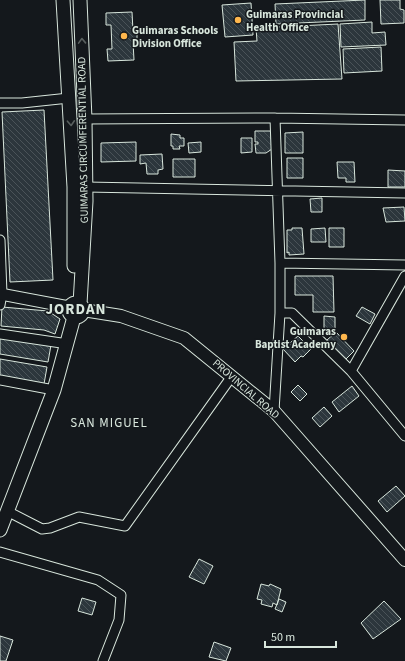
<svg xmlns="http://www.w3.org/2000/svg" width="405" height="661" viewBox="0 0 405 661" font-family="'Source Sans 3',sans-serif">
  <defs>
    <pattern id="building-back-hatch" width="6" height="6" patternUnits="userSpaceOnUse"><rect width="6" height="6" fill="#2c363c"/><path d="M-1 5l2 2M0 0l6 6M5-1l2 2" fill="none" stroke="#4a5358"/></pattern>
  </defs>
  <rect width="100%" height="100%" fill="#14181c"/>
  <path fill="url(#building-back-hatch)" stroke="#d8e6dc" d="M 365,0 L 365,20 L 276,24 L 275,4 Z
    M 380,0 L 400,0 L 400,9 L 404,10 L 404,23 L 381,24 Z
    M 251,3 L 253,35 L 225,37 L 222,5 Z
    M 132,12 L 133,31 L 137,31 L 137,42 L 133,42 L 134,60 L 108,61 L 107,49 L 112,49 L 111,25 L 106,25 L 106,13 Z
    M 372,22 L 372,33 L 385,32 L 386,45 L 341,47 L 340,24 Z
    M 338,24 L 342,79 L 236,81 L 234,42 L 257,41 L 256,28 Z
    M 381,47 L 382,71 L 344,73 L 343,49 Z
    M 44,110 L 53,280 L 10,282 L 2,112 Z
    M 255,131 L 271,131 L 272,149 L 266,153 L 256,153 L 255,144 L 258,144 L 258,142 L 255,142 Z
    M 303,132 L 303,153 L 285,153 L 285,133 Z
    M 171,134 L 180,135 L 180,138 L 184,138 L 184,146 L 179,146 L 180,149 L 173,149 L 173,146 L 171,146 Z
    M 241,138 L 252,138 L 252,152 L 241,153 Z
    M 136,142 L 136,161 L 101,162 L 101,143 Z
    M 201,142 L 201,152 L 189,153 L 188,143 Z
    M 162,154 L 163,169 L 158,170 L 158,174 L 147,174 L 146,163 L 140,164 L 140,155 Z
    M 287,158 L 303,158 L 303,178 L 287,178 Z
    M 173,159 L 195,159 L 195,177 L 173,177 Z
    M 337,162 L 354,162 L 355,182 L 346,182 L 346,178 L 338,178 Z
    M 388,170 L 405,171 L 405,187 L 388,187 Z
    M 322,198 L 322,212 L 311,212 L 310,199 Z
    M 404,207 L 405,221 L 386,222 L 383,208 Z
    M 292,228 L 302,228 L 304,254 L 289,255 L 289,252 L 287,253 L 287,230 L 292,230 Z
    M 325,228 L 326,242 L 311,242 L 311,229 Z
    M 329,228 L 344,228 L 344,247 L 329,247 Z
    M 295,276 L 333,276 L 334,312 L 313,312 L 313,295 L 295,295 Z
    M 2,307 L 48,311 L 60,319 L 55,334 L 44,330 L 1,326 Z
    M 362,307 L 375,314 L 370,324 L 356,316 Z
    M 324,316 L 335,317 L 335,331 L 324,331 Z
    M 336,332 L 354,351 L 345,360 L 327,340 Z
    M 298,336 L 311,349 L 303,357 L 301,356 L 295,362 L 283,349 Z
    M 0,337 L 51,345 L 48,362 L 0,354 Z
    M 0,359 L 47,367 L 44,384 L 0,376 Z
    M 298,385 L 307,394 L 300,401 L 291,392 Z
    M 352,386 L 359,396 L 339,412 L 332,402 Z
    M 324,407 L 332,416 L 320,427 L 312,418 Z
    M 396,486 L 405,496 L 387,512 L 378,501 Z
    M 199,559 L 213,566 L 204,584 L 189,577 Z
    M 261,584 L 269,586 L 270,584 L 281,589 L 277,605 L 273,603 L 272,607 L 261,604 L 262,600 L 257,599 Z
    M 82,598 L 96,602 L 92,615 L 78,611 Z
    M 279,599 L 286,602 L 282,612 L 275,609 Z
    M 384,601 L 401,619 L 373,639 L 361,623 Z
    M 0,636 L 13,640 L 6,661 L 0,661 Z
    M 214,642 L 231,648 L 226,661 L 209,657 Z"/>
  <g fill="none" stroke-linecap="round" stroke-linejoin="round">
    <defs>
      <path id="minor" d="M 0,103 L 22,103 L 69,98
        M 85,119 L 275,118 L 405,120
        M 86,187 L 405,193
        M 0,240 L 2,294 L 0,305
        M 280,263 L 405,265
        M 280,313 L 292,313 L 351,371 L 405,436
        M 0,334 L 68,344
        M 351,371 L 405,276
        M 0,380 L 54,390
        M 274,411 L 280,313 L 280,263 L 275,118
        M 7,511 L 42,529 L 50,528 L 79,517 L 125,526 L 232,376
        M 0,552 L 98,580 L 121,595 L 119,620 L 103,661"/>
      <path id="tertiary" d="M 0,294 L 69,307"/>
      <path id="secondary" d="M 83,310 L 121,316 L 184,338 L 274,411 L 405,560"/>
      <path id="primary" d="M 63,0 L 74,187 L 74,266
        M 80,0 L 85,119 L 86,201 L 80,304
        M69 310a7 7 0 1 1 14 0a7 7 0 1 1-14 0Z
        M 0,530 L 54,390 L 74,317"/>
    </defs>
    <use href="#minor" stroke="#d8e6dc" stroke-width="11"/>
    <use href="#tertiary" stroke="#d8e6dc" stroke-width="13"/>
    <use href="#secondary" stroke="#d8e6dc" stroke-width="14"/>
    <use href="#primary" stroke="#d8e6dc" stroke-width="15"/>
    <use href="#minor" stroke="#14181c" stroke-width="9"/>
    <use href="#tertiary" stroke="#14181c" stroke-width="11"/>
    <use href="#secondary" stroke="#14181c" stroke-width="12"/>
    <use href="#primary" stroke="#14181c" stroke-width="13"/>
  </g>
  <defs><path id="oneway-chevron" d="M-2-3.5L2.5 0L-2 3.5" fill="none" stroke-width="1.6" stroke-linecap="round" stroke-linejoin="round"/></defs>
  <g stroke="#59605f">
    <use href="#oneway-chevron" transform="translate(82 41) rotate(-92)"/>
    <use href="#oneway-chevron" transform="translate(71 123) rotate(87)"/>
  </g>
  <g fill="#ffb74d" stroke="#14181c" stroke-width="1.5">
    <circle cx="238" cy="20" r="4"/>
    <circle cx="124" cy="36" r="4"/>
    <circle cx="344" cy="337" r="4"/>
  </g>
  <g text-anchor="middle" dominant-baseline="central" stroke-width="3" stroke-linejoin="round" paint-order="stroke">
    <g font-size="11" font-weight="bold" fill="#d8e6dc" stroke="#14181c" text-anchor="start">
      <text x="246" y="14">Guimaras Provincial<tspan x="246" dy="13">Health Office</tspan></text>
      <text x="132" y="30">Guimaras Schools<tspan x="132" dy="13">Division Office</tspan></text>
      <text x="336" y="331" text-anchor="end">Guimaras<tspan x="336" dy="13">Baptist Academy</tspan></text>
    </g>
    <g font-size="11" fill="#d8e6dc" stroke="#14181c">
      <text transform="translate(83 140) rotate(-91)">GUIMARAS CIRCUMFERENTIAL ROAD</text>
      <text transform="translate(246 389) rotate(41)">PROVINCIAL ROAD</text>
    </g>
    <g font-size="13" letter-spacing="1" fill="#d8e6dc" stroke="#14181c">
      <text x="109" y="423">SAN MIGUEL</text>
    </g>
    <g font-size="15" font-weight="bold" letter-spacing="1" fill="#d8e6dc" stroke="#14181c">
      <text x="76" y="309">JORDAN</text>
    </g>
  </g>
  <path d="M265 641v6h71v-6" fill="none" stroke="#d8e6dc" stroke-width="2"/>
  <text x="271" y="641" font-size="12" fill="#d8e6dc" stroke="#14181c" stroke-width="3" paint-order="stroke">50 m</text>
</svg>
